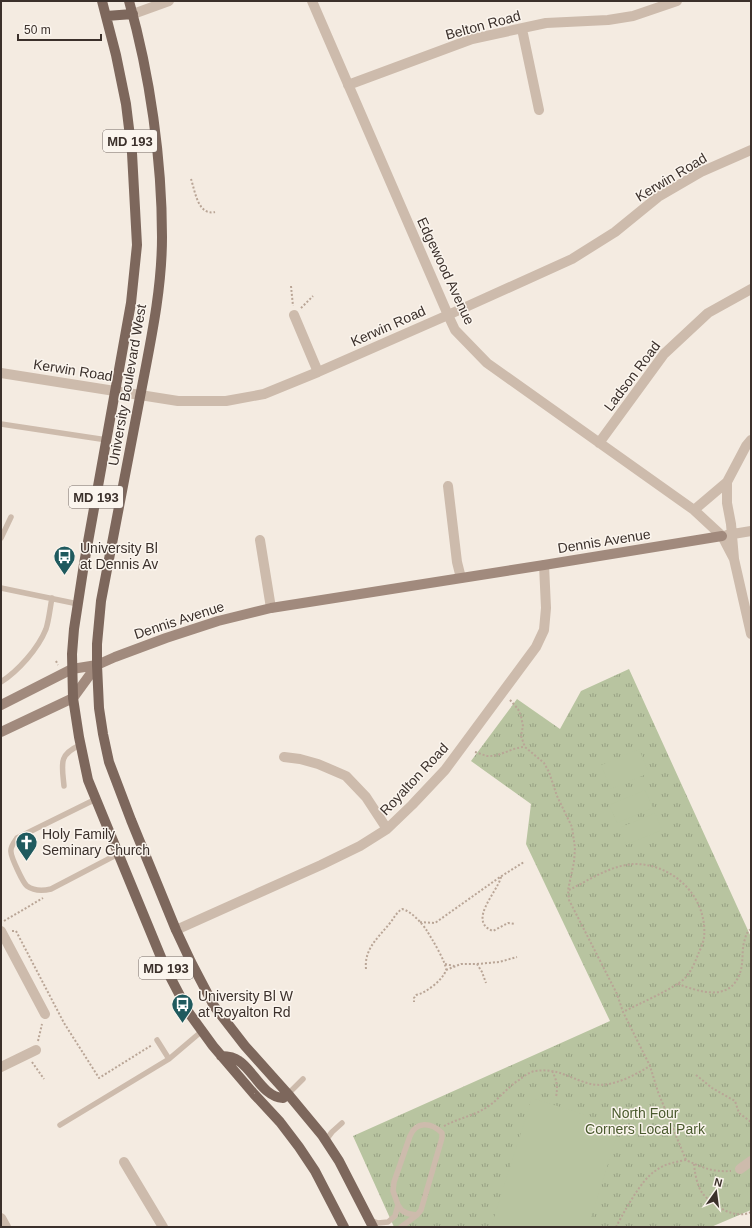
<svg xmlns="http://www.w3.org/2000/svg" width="752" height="1228" viewBox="0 0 752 1228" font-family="Helvetica,sans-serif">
  <defs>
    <pattern id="park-tufts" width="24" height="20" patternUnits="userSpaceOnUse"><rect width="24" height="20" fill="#b8c4a0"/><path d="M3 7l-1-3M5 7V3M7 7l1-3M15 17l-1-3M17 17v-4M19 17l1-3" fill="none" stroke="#97a083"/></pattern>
  </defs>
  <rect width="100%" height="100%" fill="#f4ebe1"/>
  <path fill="url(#park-tufts)" d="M 629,669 L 751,937 L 751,1210 L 711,1227 L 394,1227 L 353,1136 L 610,1021 L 526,844 L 531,804 L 471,761 L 517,699 L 560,729 L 581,691 Z"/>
  <path fill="#b8c4a0" d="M 639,749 L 649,773 L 611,789 L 601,765 Z
    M 645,790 L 653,808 L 617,823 L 609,805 Z
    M 655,813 L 662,830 L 626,845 L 619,828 Z
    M 532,1098 L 620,1126 L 588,1227 L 491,1227 Z"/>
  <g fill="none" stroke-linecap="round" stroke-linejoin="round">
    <path stroke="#b9a596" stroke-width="2" stroke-dasharray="2 2" stroke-linecap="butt" d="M 191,179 C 195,191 198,216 215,212
      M 291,286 L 293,306
      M 301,308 L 313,296
      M 56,661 L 58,665
      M 510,700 L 518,709 L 521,716 L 523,726 L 521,736 L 525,747 L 544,763 L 549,772 L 557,796 L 572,827 L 575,848 L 574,862 L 568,890 L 569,900 L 617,994 L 623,1012 L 650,1066 L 658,1092 L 686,1160 C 703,1168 712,1172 731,1171
      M 475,752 C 479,753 483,755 487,756 C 501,757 512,747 525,747
      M 501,877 C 497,893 467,921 493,931 L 508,923 L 515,924
      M 569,890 C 589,880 613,864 636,864 C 675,865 708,898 704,938 C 703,943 701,948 699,952 C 696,960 692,970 686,977 C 676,988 638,1004 623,1012
      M 4,921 L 43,898
      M 420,922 L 435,923 L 500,877 L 524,862
      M 12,931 L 16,931 L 64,1023 L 99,1078 L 152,1045
      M 445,964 L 454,966
      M 477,964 L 499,962 L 517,957
      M 366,969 C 364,949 378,938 390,923 C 394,918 396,913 402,909 C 411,911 422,923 427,931 C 431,937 447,964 446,970 C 443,980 426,993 416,995 L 414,998 L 414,1002
      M 446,970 L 461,964 L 477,964 L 482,972 L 486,983
      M 678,984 C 700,992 730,1002 740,973 C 744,962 741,950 745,939 C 746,934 748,931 751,929
      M 38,1041 L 42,1024
      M 32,1062 L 44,1079
      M 552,1071 C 557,1080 558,1087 556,1097
      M 696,1075 L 712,1088 L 735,1101 L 739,1113 L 751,1122
      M 444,1126 C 457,1119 472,1116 484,1109 C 497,1102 506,1088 519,1080 C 523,1077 529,1072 535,1071 C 555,1068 566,1076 584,1082 C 607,1091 631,1077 650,1066
      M 694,1164 C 695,1174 697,1186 703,1194 C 713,1206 736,1220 751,1212
      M 616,1227 C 624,1212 641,1180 655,1171 C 664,1164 675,1162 686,1160"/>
    <path stroke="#cdbbac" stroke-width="5.5" d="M 1,424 L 107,440
      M 1,538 L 11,517
      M 1,588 L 78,604
      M 1,682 C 18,671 38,649 46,629 C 49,620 50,608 52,598
      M 64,786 C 62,764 58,755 80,745
      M 96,799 L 17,838 C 14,842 10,847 11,852 C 11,857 23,883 27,886 C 34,891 43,891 51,889 L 118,854
      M 157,1040 L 169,1059
      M 288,1094 L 303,1079
      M 60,1125 L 169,1059 L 202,1031
      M 326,1140 L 332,1132 L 342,1123
      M 370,1220 L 378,1223 L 388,1222 L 395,1216 L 398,1205 L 393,1191 L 394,1182 L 410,1136 C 416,1121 431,1122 442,1133 L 442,1138 L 421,1210 L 417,1215 C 408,1214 402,1213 398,1205
      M 401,1227 L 417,1215"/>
    <path stroke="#cdbbac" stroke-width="10" d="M 312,1 L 448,315 L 455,330 L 487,363 L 694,510 L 722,536 L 734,559
      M 133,14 L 169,1
      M 522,29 L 539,110
      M 348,85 L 472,39 L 546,23 L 608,20 L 633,16 L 677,1
      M 294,315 L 318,372
      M 1,373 L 178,401 L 226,401 L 264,394 L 318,372 L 448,315 L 572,259 L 615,232 L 658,197 L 701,172 L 751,150
      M 751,440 L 746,446 L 727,482 L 727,503 L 731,524 L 734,559 L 751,634
      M 599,443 L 664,354 L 708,313 L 751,289
      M 448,486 L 457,562 L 461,578
      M 694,510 L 727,482
      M 727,535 L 751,531
      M 260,540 L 271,608
      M 284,757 L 300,759 L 318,764 L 346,776 L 366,797 L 387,829
      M 176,930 L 321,865 L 360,846 L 387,829 L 412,805 L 445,770 L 536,647 L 544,630 L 546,608 L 544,565
      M 1,931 L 45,1014
      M 1,1067 L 36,1050
      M 124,1162 L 163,1227
      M 740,1169 L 751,1161
      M 1,1218 L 6,1227"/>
    <path stroke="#a18a7d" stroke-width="10" d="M 1,705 L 72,669 L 97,665 L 115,657 L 166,638 L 218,621 L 271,608 L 544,565 L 722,536
      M 1,732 L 73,698 L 97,665"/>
    <path stroke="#7d675c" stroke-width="10" d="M 102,1 L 116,55 L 126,104 L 132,153 L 137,245 L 131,303 L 84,564 L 74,629 L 72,654 L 73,698 L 79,737 L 88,780 L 104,819 L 165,967 L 189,1013 L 213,1046 L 254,1094 L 280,1122 L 299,1147 L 315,1171 L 344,1227
      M 129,1 C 150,75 162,160 162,237 C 162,291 150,344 140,397 C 127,465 114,533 101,601 L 97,644 L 97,665 L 99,708 L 103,734 L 109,762 L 131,820 L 176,930 L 191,962 L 214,1006 L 245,1046 L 288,1094 L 322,1135 L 339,1161 L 373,1227
      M 106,16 L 133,14
      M 221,1056 C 227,1056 234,1057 239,1061 C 254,1071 263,1097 283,1098 L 288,1094"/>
  </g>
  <defs>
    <symbol id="bus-pin" viewBox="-11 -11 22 30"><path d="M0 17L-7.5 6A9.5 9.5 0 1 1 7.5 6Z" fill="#1f5a5e" stroke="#fbf5ee"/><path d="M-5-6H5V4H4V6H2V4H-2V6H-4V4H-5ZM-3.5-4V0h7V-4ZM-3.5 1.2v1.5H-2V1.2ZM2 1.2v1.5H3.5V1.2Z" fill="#fff"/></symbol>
    <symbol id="church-pin" viewBox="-11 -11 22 30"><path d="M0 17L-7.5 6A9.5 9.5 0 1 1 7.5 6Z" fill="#1f5a5e" stroke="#fbf5ee"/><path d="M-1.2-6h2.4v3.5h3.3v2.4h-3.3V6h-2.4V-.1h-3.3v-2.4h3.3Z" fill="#fff"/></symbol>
  </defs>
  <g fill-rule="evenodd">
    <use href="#bus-pin" x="52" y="544" width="25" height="34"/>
    <use href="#church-pin" x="14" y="830" width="25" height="34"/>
    <use href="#bus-pin" x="170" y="992" width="25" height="34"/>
  </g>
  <g text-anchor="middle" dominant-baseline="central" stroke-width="3" stroke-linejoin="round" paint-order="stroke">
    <g fill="#fbf5ee" stroke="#756b66" stroke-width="1">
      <rect x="103" y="130" width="54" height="22" rx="3"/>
      <rect x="69" y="486" width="54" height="22" rx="3"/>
      <rect x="139" y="957" width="54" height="22" rx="3"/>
    </g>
    <g font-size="13" font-weight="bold" fill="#3b302b">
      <text x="130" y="141">MD 193</text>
      <text x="96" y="497">MD 193</text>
      <text x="166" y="968">MD 193</text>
    </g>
    <g font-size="14" fill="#3b302b" stroke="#fbf5ee">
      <text transform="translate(483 25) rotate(-15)">Belton Road</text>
      <text transform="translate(671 177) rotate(-31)">Kerwin Road</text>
      <text transform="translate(446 271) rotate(65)">Edgewood Avenue</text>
      <text transform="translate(388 326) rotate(-24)">Kerwin Road</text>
      <text transform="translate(73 370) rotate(9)">Kerwin Road</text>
      <text transform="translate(632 376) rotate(-53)">Ladson Road</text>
      <text transform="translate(127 385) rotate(-80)">University Boulevard West</text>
      <text transform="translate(604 541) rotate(-9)">Dennis Avenue</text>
      <text transform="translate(179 620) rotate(-18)">Dennis Avenue</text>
      <text transform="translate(414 779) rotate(-47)">Royalton Road</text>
    </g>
    <g font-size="14" fill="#3b302b" stroke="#fbf5ee" text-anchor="start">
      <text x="80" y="548">University Bl<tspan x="80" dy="16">at Dennis Av</tspan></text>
      <text x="42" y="834">Holy Family<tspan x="42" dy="16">Seminary Church</tspan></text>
      <text x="198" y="996">University Bl W<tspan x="198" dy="16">at Royalton Rd</tspan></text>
    </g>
    <g font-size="14" fill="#4a5a2e" stroke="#fbf5ee">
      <text x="645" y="1113">North Four<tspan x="645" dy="16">Corners Local Park</tspan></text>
    </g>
  </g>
  <rect width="752" height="1228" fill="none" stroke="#3b302b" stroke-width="4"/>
  <g transform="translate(716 1192) rotate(14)" stroke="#fbf5ee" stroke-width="3" paint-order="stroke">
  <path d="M0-3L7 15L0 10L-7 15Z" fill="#3b302b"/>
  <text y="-6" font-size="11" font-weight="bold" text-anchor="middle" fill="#3b302b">N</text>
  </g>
  <path d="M18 34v6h83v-6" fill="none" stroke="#3b302b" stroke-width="2"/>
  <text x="24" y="34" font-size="12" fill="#3b302b" stroke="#fbf5ee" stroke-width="3" paint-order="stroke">50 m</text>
</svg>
